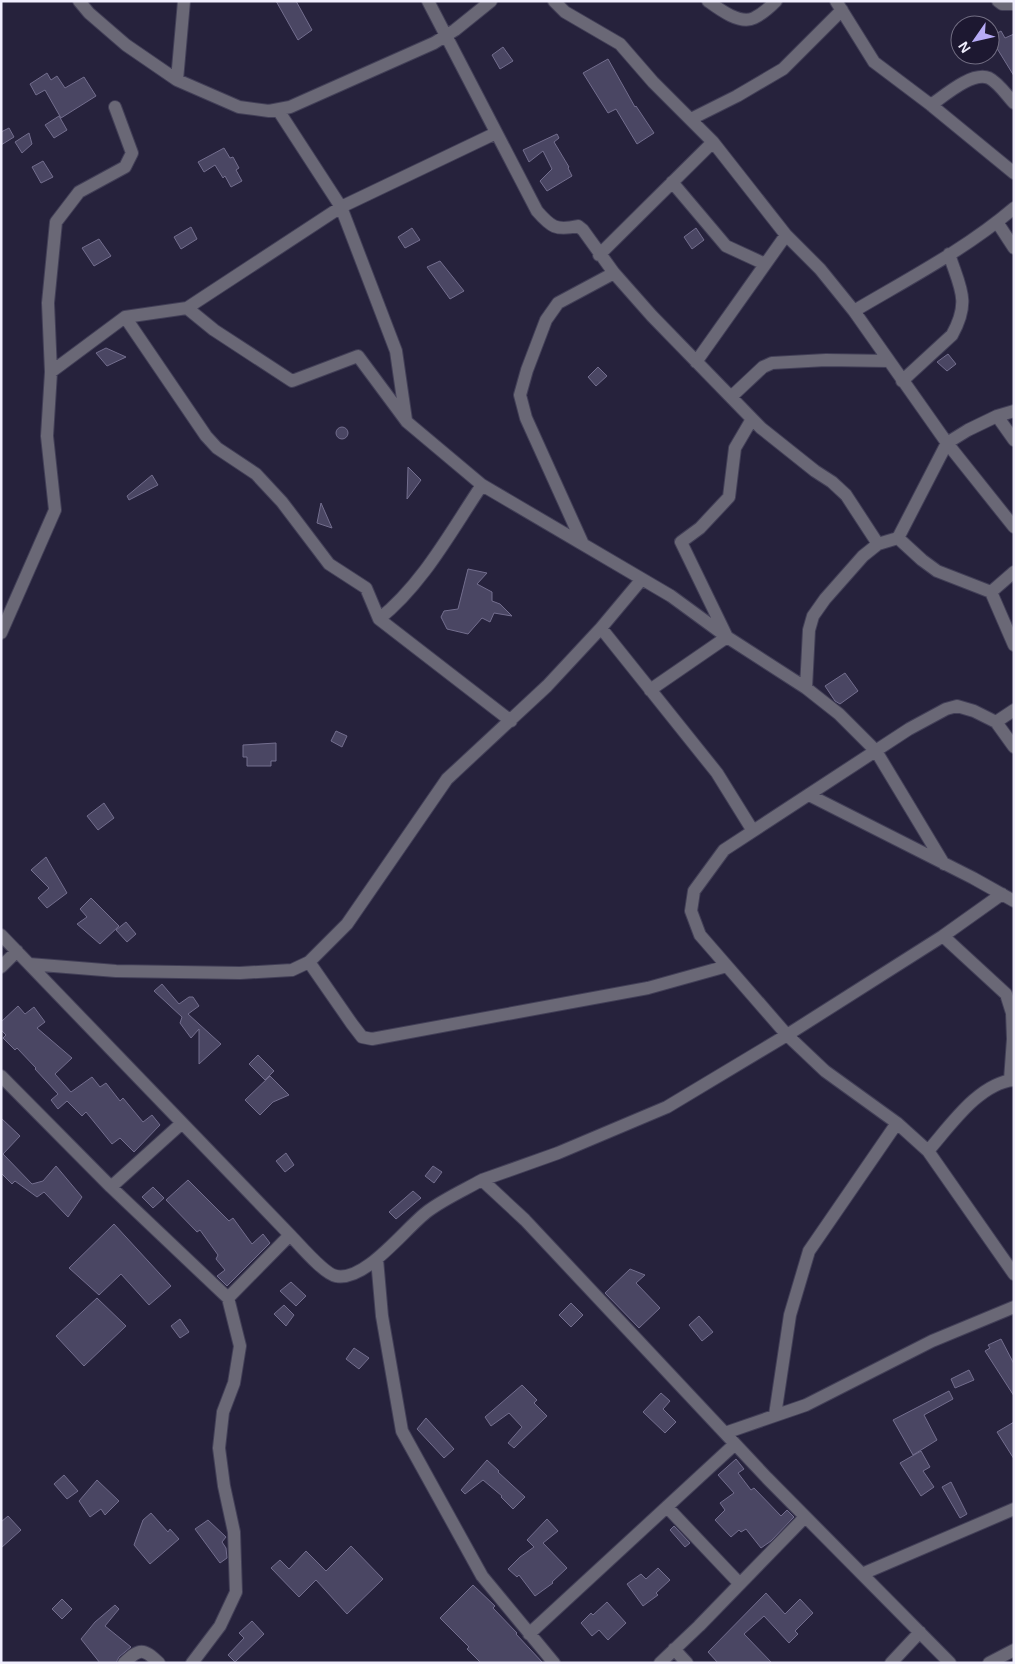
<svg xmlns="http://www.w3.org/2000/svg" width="1015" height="1664" viewBox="0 0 1015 1664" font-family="Arial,sans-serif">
  <rect width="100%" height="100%" fill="#26223c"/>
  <path fill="#4a4663" stroke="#736e8e" d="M 276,1 L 296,1 L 312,30 L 298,40 Z
    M 1001,31 L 1005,38 L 1014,34 L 1014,76 L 990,37 Z
    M 503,47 L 513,61 L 500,69 L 492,55 Z
    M 608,59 L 635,107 L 636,106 L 654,133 L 637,144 L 616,109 L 608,113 L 583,73 Z
    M 47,73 L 51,80 L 57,76 L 65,88 L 84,77 L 96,96 L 61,118 L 45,90 L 36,95 L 30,84 Z
    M 59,116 L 67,130 L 54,138 L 45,125 Z
    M 9,128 L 14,137 L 1,145 L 1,132 Z
    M 29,133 L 32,144 L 22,153 L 15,142 Z
    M 557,134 L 559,138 L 554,142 L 569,167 L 568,168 L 572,176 L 547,191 L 540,181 L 552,169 L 543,151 L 529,162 L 523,150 Z
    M 224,148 L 230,158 L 233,157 L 239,168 L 236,170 L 242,181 L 231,187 L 225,176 L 223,178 L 215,165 L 204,172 L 198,162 Z
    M 43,161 L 53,177 L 41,183 L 32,167 Z
    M 191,227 L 197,239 L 181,249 L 174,237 Z
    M 412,228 L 420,240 L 405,248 L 398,237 Z
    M 696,228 L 704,240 L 692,249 L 684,237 Z
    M 99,239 L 111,256 L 94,266 L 82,248 Z
    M 440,261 L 464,291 L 450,299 L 427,267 Z
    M 106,348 L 126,357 L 107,366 L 96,353 Z
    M 948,354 L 956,364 L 947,371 L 937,362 Z
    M 598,367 L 607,376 L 596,386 L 588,377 Z
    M336 433a6 6 0 1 1 12 0a6 6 0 1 1-12 0Z
    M 408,467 L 421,480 L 407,499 Z
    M 152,475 L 158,485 L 129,500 L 127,496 Z
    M 321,503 L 332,528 L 317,523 Z
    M 468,569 L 487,573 L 477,584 L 492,592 L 492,601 L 500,604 L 512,616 L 494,613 L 490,622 L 482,618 L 468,634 L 447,629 L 441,617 L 444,611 L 458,609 Z
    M 845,673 L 858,691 L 840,704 L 835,701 L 825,686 Z
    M 336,731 L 347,736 L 342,747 L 331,741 Z
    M 276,743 L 276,761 L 271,761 L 271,766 L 247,766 L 247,757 L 243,757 L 243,745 Z
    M 104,803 L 114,818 L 98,830 L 87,816 Z
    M 46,857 L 67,893 L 47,908 L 38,898 L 49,888 L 31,870 Z
    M 91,898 L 119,926 L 100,944 L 77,924 L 87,917 L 80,909 Z
    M 126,922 L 136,934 L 127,942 L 116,930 Z
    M 162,984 L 179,1004 L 189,997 L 193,997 L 199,1006 L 188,1014 L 221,1044 L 199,1064 L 199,1029 L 191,1038 L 180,1023 L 182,1017 L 154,991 Z
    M 18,1006 L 25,1014 L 34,1007 L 45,1022 L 37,1028 L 72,1058 L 55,1074 L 71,1092 L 92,1077 L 100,1087 L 106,1083 L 120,1101 L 123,1098 L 143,1122 L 152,1115 L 160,1125 L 134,1152 L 120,1138 L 112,1144 L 86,1112 L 82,1116 L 67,1101 L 58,1109 L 51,1100 L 58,1094 L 35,1069 L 36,1068 L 17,1048 L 15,1050 L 3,1038 L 6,1035 L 1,1030 L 1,1022 Z
    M 258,1055 L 274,1071 L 265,1080 L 249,1064 Z
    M 270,1076 L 289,1095 L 273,1102 L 260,1115 L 245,1100 Z
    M 1,1118 L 20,1136 L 3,1154 L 32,1184 L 43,1181 L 56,1166 L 82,1197 L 68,1217 L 44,1192 L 37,1197 L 15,1181 L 12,1184 L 1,1173 Z
    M 286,1153 L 294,1165 L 285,1172 L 276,1161 Z
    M 433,1166 L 442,1172 L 434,1183 L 425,1176 Z
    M 188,1180 L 229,1221 L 233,1218 L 252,1244 L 263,1234 L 270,1243 L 227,1286 L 217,1276 L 225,1270 L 216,1259 L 218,1255 L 200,1230 L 197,1232 L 166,1200 Z
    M 153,1187 L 164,1198 L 153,1208 L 142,1197 Z
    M 413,1191 L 421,1198 L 396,1219 L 389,1212 Z
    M 114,1224 L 171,1286 L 149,1305 L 121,1274 L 99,1295 L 69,1268 Z
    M 630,1269 L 645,1275 L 636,1283 L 660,1308 L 639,1328 L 605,1293 Z
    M 291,1282 L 306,1296 L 296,1306 L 280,1291 Z
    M 97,1298 L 126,1326 L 84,1366 L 56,1336 Z
    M 571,1303 L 583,1315 L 571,1327 L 559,1315 Z
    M 284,1305 L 294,1315 L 286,1326 L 274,1314 Z
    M 699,1316 L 713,1332 L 702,1341 L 689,1325 Z
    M 180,1319 L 189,1332 L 180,1338 L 171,1326 Z
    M 1001,1339 L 1014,1364 L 1014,1396 L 985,1351 L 990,1348 L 988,1345 Z
    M 354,1348 L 369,1358 L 359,1369 L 346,1359 Z
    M 969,1370 L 974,1380 L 955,1388 L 951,1379 Z
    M 522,1385 L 537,1400 L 534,1403 L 547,1416 L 514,1448 L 508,1443 L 522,1427 L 509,1413 L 491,1426 L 485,1417 Z
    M 949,1391 L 953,1399 L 924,1415 L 937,1440 L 913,1455 L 893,1420 Z
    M 661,1393 L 670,1401 L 663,1409 L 676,1422 L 665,1433 L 643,1412 Z
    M 426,1418 L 454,1449 L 444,1458 L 417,1429 Z
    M 1014,1422 L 1014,1459 L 997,1432 Z
    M 921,1451 L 930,1467 L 923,1471 L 934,1487 L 921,1496 L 900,1463 Z
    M 736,1459 L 744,1469 L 738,1473 L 751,1490 L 754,1488 L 781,1516 L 787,1510 L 794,1517 L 771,1541 L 761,1548 L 746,1529 L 741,1532 L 739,1530 L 731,1537 L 715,1520 L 725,1510 L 720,1503 L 734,1493 L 718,1475 Z
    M 487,1460 L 499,1471 L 498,1472 L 525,1497 L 513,1509 L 501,1497 L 502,1496 L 483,1480 L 465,1494 L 461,1490 Z
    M 64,1475 L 78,1491 L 67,1499 L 54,1484 Z
    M 97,1480 L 119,1501 L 105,1515 L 101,1509 L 90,1517 L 79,1501 Z
    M 951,1482 L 967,1514 L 960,1518 L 942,1487 Z
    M 151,1513 L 168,1532 L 170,1529 L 179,1539 L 150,1564 L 134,1545 L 143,1520 Z
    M 8,1516 L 21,1530 L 1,1548 L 1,1522 Z
    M 547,1519 L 558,1531 L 543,1543 L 567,1568 L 552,1582 L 553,1583 L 535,1596 L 519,1575 L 517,1577 L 508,1569 L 520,1557 L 534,1547 L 527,1540 Z
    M 208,1520 L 226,1537 L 222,1542 L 226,1548 L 227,1558 L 220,1563 L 195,1529 Z
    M 674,1526 L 690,1543 L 685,1547 L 670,1530 Z
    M 351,1546 L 383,1579 L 347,1614 L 316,1580 L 299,1597 L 271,1568 L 280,1560 L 289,1569 L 306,1551 L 326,1571 Z
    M 658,1568 L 670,1580 L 656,1593 L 658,1595 L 643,1606 L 627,1584 L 641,1574 L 646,1579 Z
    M 473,1585 L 495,1606 L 493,1608 L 517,1633 L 516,1634 L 543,1663 L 481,1663 L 467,1649 L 469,1647 L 440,1618 Z
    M 766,1593 L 785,1614 L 800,1599 L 813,1613 L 795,1631 L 798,1634 L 789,1643 L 764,1616 L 744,1634 L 772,1663 L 718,1663 L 708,1652 Z
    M 62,1599 L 72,1609 L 62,1619 L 52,1609 Z
    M 607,1602 L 626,1623 L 608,1640 L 599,1630 L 592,1636 L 581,1623 L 591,1613 L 593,1615 Z
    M 115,1605 L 119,1609 L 105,1626 L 131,1647 L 119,1657 L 116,1663 L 100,1663 L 81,1639 L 95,1622 Z
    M 252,1621 L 264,1634 L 235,1662 L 228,1655 L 244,1638 L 239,1633 Z"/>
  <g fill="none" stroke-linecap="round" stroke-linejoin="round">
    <defs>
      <path id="street" d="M 79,1 L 89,13 L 126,45 L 177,80 L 239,107 L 269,111 L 290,107 L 434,43 L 455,30 L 491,1
        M 428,1 L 537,211 C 551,227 556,231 578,226 L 583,230 L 614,273 L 652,316 L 761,428 L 815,471 L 832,482 L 846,495 L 878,544
        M 554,1 L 565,12 L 620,44 L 653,82 L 713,142 L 786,235 L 820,269 L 854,311 L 947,443 L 1014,527
        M 708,1 C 719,9 740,25 754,18 C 762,14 770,7 776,1
        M 836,1 L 874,62 L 931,105 L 1014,173
        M 998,1 L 1002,4 L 1014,4
        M 177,80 L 184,1
        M 931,105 C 944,96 972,71 989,78 C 999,83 1007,96 1014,103
        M 278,110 L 341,207 L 396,351 L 406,420
        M 691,119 L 737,96 L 783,69 L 842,10
        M 672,182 L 726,246 L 765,264
        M 997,222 L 1014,248
        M 599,255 L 713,142
        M 187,308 L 214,330 L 292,381 L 358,356 L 407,422 L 482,485 L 671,596 L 727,637 L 806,688
        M 854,311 C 908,279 966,249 1014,208
        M 125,317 L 206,436 L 217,448 L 256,474 L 282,502 L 329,564 L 366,588 L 379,619 L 511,721
        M 696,362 L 786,235
        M 51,372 L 48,303 L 56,222 L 79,192 L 125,167 L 132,153 L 115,107
        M 902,381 L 952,335 C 971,301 960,288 949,254
        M 731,397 L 763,367 L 772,363 L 826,360 L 889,361
        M 997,416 L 1014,440
        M 898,538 L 922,560 L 937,571 L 991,592 L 1014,645
        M 582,542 L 526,418 L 520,395 L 527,370 L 546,320 L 558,303 L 614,273
        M 991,592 L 1014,572
        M 379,619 C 423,584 451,531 482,485
        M 601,628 L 717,773 L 753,831
        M 1,633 L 55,510 L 47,436 L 51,372 L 125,317 L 187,308 L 341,207 L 496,133
        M 650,690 L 727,637 L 681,542 L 700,528 L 729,497 L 735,448 L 752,419
        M 996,722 L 1014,710
        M 1014,747 L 996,722 L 974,711 L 957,706 L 946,709 L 909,729 L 724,850 L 694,891 L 691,911 L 700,935 L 787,1035 L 825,1071 L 897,1123 L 928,1151 L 1014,1274
        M 809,795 L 973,878 L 1014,901
        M 944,864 L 876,751 L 839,714 L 806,688 L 809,630 L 813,616 L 825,599 L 863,556 L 878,544 L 898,538 L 947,443 L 968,430 L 997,416 L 1014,411
        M 1,935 L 290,1235 C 299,1244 324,1274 336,1276 C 366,1282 406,1227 428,1211 C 444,1199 464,1190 482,1180 L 525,1220 L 767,1478 L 950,1663
        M 943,936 L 1006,994 L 1012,1013 L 1013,1039 L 1010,1080
        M 309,962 L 352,1024 L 362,1037 L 372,1039 L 648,988 L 727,966
        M 29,964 L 116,971 L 240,973 L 292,970 L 309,962 L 347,924 L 447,779 L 547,686 L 601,628 L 642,579
        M 1,967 L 17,951
        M 1,1076 L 111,1187 L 228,1298 L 240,1346 L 234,1383 L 223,1412 L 219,1448 L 224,1486 L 234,1532 L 236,1592 L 220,1626 L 192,1663
        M 928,1151 C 950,1126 979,1083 1014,1080
        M 482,1180 L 558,1153 L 667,1107 L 787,1035 L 943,936 L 1002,894
        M 111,1187 L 182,1123
        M 377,1259 L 382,1316 L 402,1431 L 482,1576 L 554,1663
        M 228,1298 L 290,1235
        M 775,1415 L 790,1315 L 809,1251 L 897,1123
        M 725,1433 L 806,1405 L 932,1341 L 1014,1307
        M 667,1507 L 740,1584
        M 862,1574 L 1014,1509
        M 529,1634 L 735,1444
        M 674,1649 L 687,1663
        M 124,1663 C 140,1648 143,1648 159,1663
        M 660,1663 L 699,1626 L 805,1517
        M 891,1663 L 920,1632
        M 989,1663 L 1014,1650"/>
    </defs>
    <use href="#street" stroke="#423f57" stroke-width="14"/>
    <use href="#street" stroke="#6a6876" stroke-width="12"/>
  </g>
  <rect width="1015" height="1664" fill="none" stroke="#f1effe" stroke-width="5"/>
  <g transform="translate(975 40) rotate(236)"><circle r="24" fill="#1d1831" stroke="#726e83"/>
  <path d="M0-4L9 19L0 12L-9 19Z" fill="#b7abf7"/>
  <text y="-8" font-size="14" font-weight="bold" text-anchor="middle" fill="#f1effe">N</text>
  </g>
</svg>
